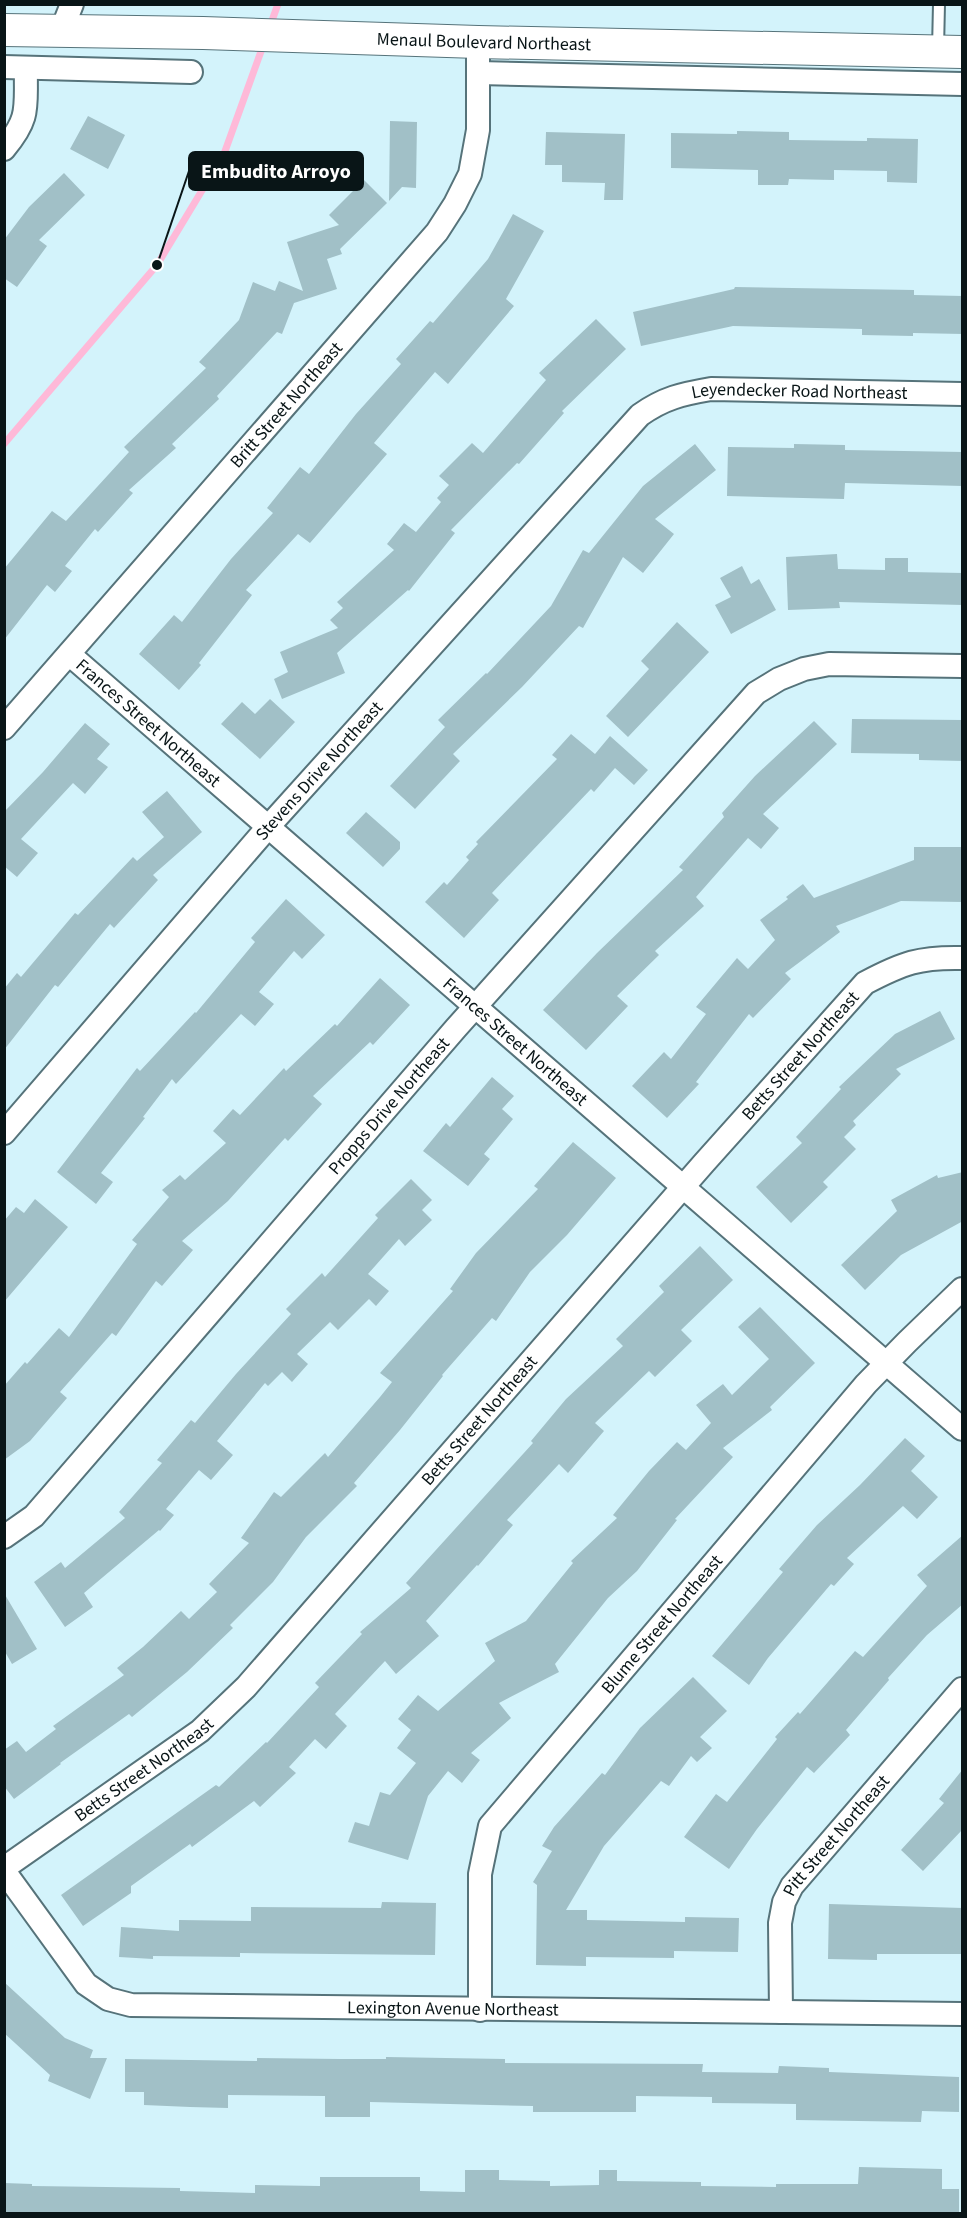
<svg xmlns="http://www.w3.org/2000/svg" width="967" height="2218" viewBox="0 0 967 2218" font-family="'Source Sans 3',sans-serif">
  <rect width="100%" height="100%" fill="#d3f3fb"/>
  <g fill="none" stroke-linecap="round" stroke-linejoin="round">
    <path stroke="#feb9d8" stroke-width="7" d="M 270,26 L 278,4
      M 4,444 L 157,265 L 224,154 L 264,43"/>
  </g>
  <path fill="#a1c0c7" d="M 88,116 L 125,135 L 108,169 L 70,149 Z
    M 390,121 L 417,122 L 416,188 L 402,187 L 389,201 Z
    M 737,131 L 789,132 L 789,140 L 867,141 L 867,138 L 918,139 L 917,183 L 887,182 L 887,171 L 834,170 L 834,180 L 789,179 L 788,185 L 758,185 L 758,170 L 671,168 L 671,133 L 737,134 Z
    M 546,132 L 625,134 L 623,200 L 604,200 L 605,183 L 562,182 L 562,165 L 545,165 Z
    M 64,173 L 85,195 L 39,240 L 47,246 L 17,287 L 4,278 L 4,240 L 29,207 Z
    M 364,180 L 387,203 L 340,249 L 342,254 L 327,259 L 337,289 L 294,303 L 282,334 L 277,332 L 217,396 L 219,399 L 172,444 L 176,448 L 129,490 L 133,493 L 98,532 L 95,529 L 65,566 L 72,571 L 55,592 L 47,585 L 4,640 L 4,569 L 52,511 L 66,521 L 129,452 L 124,447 L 206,368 L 199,362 L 239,320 L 253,282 L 275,291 L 279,281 L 303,291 L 287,242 L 339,225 L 329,215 Z
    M 513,214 L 544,231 L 506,299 L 514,306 L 448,384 L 435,372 L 374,443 L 387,454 L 310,543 L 298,534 L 246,590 L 252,595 L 199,663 L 201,665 L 179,690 L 139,654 L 174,615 L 182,622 L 231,559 L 273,513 L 267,508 L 300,467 L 309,474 L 356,414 L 401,364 L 396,359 L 430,321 L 433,323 L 488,259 Z
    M 735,287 L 914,290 L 914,295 L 963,296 L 963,334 L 913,333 L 913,336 L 862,335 L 862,329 L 733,326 L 641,346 L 633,312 L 734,289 Z
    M 596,319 L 626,349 L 562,411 L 564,413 L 519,464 L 517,463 L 451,530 L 455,533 L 409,591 L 408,590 L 337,653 L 345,673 L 282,699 L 274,679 L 288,672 L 280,652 L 338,628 L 330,620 L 343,608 L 337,602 L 394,550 L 387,544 L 404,523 L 416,532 L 441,502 L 437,498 L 449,485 L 439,476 L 472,443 L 483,453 L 546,380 L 539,373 Z
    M 695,444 L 716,470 L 655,519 L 674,534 L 643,573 L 623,557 L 583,628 L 579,626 L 522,687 L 453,754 L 460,761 L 415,809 L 390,786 L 445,727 L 438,720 L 486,673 L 487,674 L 551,606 L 583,550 L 589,553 L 643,486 Z
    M 794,444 L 845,445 L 845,450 L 963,452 L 963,486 L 845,483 L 844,499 L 727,496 L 728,447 L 794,448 Z
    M 837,554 L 838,569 L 885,570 L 885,558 L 908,558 L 908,572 L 963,573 L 963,605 L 839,602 L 840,608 L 788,610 L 786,557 Z
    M 742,566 L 751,584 L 759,579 L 776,610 L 731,634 L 715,605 L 731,597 L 720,578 Z
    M 677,622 L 709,652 L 628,737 L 606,716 L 649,669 L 641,661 Z
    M 270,699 L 295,722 L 260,759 L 221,724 L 242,702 L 255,714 Z
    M 852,719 L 963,720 L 963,761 L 919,760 L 919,754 L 851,753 Z
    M 814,721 L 837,744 L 763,814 L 779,828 L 761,849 L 748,838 L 696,897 L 704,906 L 655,951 L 659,955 L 617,996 L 628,1006 L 586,1050 L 543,1010 L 597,953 L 683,870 L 679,867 L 724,817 L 722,813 L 755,776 Z
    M 85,723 L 110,744 L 97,759 L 108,767 L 85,794 L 73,783 L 21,839 L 38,853 L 17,877 L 4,866 L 4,812 L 43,772 Z
    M 571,734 L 595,754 L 610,736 L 648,770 L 634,785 L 615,768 L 594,792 L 591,789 L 492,893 L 499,900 L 464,938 L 425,902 L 444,882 L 447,885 L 469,860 L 466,857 L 478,844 L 476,842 L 557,759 L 552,755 Z
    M 167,791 L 202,832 L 153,875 L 158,880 L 114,928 L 110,924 L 58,987 L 55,985 L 4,1050 L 4,989 L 17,973 L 21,977 L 75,913 L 78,915 L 133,857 L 137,861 L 164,837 L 142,812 Z
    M 366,812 L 400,842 L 400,849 L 383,867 L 346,833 Z
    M 914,847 L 963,847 L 963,902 L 901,901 L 836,926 L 840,932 L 785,973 L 791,979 L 753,1018 L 749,1014 L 696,1082 L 699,1084 L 667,1118 L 632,1086 L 664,1052 L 671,1059 L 706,1014 L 696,1007 L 737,958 L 748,969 L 775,940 L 760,920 L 788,899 L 786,897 L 803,884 L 814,898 L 914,860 Z
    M 286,899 L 325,935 L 302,959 L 294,951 L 259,992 L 274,1004 L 255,1026 L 241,1014 L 176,1084 L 172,1079 L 143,1117 L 145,1118 L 101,1173 L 113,1182 L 96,1204 L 57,1172 L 137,1068 L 140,1071 L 195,1012 L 196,1013 L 255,942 L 251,938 Z
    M 380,978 L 410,1005 L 373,1045 L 370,1042 L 313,1096 L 322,1104 L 288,1141 L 285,1138 L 228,1201 L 182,1241 L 193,1250 L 162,1286 L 156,1281 L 116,1336 L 112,1333 L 60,1392 L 67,1398 L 30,1441 L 4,1460 L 4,1386 L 25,1362 L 27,1364 L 59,1328 L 69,1337 L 137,1244 L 132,1240 L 169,1197 L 162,1190 L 180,1175 L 185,1180 L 226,1143 L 213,1131 L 233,1109 L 240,1115 L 284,1068 L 286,1071 L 335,1024 L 337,1026 Z
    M 940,1011 L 955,1039 L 896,1069 L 901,1074 L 853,1121 L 856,1125 L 844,1137 L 856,1149 L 823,1182 L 828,1187 L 791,1223 L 756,1187 L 802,1143 L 796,1137 L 841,1089 L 839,1087 L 895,1034 Z
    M 492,1077 L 514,1096 L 502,1109 L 513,1119 L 484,1154 L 490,1159 L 468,1186 L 423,1151 L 446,1123 L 450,1127 Z
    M 573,1142 L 616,1178 L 567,1235 L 530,1272 L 496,1321 L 492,1318 L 442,1375 L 443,1376 L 400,1430 L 354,1483 L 357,1486 L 306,1537 L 273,1582 L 230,1625 L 233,1628 L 187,1672 L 132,1717 L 129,1714 L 60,1763 L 61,1764 L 14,1799 L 4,1786 L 4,1750 L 17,1741 L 26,1752 L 56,1729 L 53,1726 L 124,1675 L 117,1668 L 143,1647 L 181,1611 L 189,1619 L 217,1592 L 209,1584 L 249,1543 L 241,1538 L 274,1492 L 281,1497 L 325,1453 L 328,1457 L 380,1397 L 392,1382 L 380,1373 L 453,1291 L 450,1289 L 476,1253 L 538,1189 L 534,1186 Z
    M 963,1172 L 963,1221 L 901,1255 L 865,1290 L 841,1265 L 897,1211 L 891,1200 L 937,1175 L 938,1178 Z
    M 411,1179 L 432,1200 L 422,1210 L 432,1220 L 405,1246 L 399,1239 L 368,1274 L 389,1291 L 376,1306 L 369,1299 L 338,1330 L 330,1322 L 297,1354 L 308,1364 L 292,1382 L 282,1372 L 268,1386 L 265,1383 L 217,1441 L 233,1455 L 211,1480 L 199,1470 L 166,1509 L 174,1515 L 160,1531 L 159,1530 L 84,1593 L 93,1607 L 65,1627 L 34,1582 L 61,1562 L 65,1568 L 125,1518 L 119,1512 L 162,1463 L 157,1460 L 191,1420 L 195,1423 L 236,1374 L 291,1314 L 286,1309 L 322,1273 L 325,1277 L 378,1218 L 375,1215 Z
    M 35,1199 L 68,1227 L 4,1302 L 4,1221 L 16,1207 L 24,1213 Z
    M 700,1246 L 733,1280 L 681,1330 L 692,1341 L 655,1377 L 649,1371 L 595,1423 L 604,1431 L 568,1473 L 559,1464 L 507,1520 L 513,1525 L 478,1566 L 477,1565 L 426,1621 L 439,1636 L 396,1674 L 385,1661 L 335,1714 L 347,1726 L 326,1749 L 315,1739 L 289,1767 L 296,1773 L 260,1807 L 254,1801 L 192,1847 L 190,1844 L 131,1886 L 131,1893 L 83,1926 L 61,1895 L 216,1785 L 219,1787 L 266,1742 L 267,1743 L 319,1687 L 315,1683 L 362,1634 L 360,1632 L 411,1588 L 406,1583 L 533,1443 L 531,1441 L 566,1399 L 623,1346 L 616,1339 L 664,1292 L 659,1286 Z
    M 760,1307 L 815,1363 L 770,1407 L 772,1410 L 723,1448 L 733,1457 L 675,1519 L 677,1520 L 637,1571 L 608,1598 L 555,1664 L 559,1672 L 499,1703 L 511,1718 L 471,1753 L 480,1760 L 462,1783 L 448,1771 L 428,1796 L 408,1860 L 348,1842 L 355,1822 L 369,1826 L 380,1792 L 390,1795 L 416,1763 L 397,1748 L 411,1730 L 398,1719 L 418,1695 L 438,1711 L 495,1661 L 485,1643 L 526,1621 L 573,1563 L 571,1561 L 617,1518 L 613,1515 L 649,1471 L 677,1442 L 686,1450 L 711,1423 L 696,1405 L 723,1384 L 732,1395 L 769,1359 L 738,1327 Z
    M 905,1438 L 925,1456 L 911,1471 L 938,1497 L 917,1519 L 903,1506 L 847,1558 L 854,1564 L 834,1586 L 831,1584 L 768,1658 L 749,1685 L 712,1656 L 783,1572 L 779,1569 L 817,1525 L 860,1485 Z
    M 963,1535 L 963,1604 L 927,1635 L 888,1678 L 889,1680 L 846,1730 L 850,1735 L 814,1773 L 807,1767 L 757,1829 L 729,1869 L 684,1837 L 716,1794 L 727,1802 L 777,1739 L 775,1737 L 798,1712 L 800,1714 L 855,1651 L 863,1657 L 927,1586 L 917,1575 Z
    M 4,1593 L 37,1649 L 12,1664 L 4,1650 Z
    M 693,1677 L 727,1711 L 700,1737 L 712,1748 L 697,1762 L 691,1756 L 669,1786 L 661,1781 L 604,1846 L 566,1910 L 587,1910 L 587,1920 L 685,1922 L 685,1917 L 739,1918 L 738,1952 L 674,1951 L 674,1958 L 586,1957 L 586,1966 L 536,1965 L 537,1885 L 533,1882 L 552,1851 L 542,1846 L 554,1827 L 602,1773 L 605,1775 L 640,1728 Z
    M 963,1769 L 963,1829 L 923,1871 L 901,1850 L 944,1803 L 939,1799 Z
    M 382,1902 L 436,1903 L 435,1955 L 240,1953 L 240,1957 L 153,1956 L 153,1959 L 119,1957 L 121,1927 L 179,1931 L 179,1920 L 251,1921 L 251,1907 L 381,1908 Z
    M 829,1904 L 963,1908 L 963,1954 L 877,1954 L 877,1960 L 828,1959 Z
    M 4,1982 L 65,2038 L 93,2050 L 90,2058 L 107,2058 L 90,2099 L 48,2081 L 50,2075 L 4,2033 Z
    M 386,2057 L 505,2059 L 505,2063 L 703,2064 L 702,2072 L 778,2073 L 779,2066 L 829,2068 L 829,2072 L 959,2077 L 959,2112 L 922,2111 L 921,2122 L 796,2120 L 796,2104 L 712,2103 L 712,2097 L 636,2096 L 636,2112 L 533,2112 L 533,2106 L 370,2102 L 370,2117 L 325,2117 L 325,2096 L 228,2095 L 228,2108 L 190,2107 L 144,2105 L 144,2092 L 125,2092 L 125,2059 L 257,2061 L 257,2058 L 340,2059 L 386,2059 Z
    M 859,2167 L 942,2169 L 942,2189 L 959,2189 L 959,2214 L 4,2214 L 4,2183 L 32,2184 L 32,2186 L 180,2188 L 180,2191 L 255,2193 L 255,2185 L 320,2186 L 320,2177 L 420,2177 L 420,2191 L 465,2192 L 465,2170 L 499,2170 L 499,2180 L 550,2181 L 550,2186 L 599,2185 L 599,2170 L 617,2170 L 617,2181 L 701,2182 L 701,2186 L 776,2187 L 776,2184 L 858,2184 Z"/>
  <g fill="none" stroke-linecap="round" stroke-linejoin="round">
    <defs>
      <path id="lane" d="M 938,49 L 939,4"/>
      <g id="street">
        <path d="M 61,32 L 72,4"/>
        <path d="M 4,67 L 191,72"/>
        <path d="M 479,73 L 962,84"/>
        <path d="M 4,149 C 31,117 25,107 26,68"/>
        <path id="s1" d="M 69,654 L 962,1429"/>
        <path id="s2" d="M 4,728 L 437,232 L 455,204 L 470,174 L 478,130 L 478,42"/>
        <path id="s3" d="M 4,1133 L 268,827 L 640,415 C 664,398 682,394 711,389 L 962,394"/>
        <path id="s4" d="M 4,1537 L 34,1516 L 456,1028 L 756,693 L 779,679 L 804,669 L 829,664 L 962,666"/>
        <path id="s5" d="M 4,1868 L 200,1731 L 246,1687 L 704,1163 L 865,983 C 903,963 919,957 962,958"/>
        <path id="s6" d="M 4,1871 L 86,1984 L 108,1999 L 131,2005 L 962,2014"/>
        <path id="s7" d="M 480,2010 L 480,1874 L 490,1826 L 866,1384 L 907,1342 L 962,1289"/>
        <path id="s8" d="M 781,2012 L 780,1923 L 784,1902 L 792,1886 L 962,1689"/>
      </g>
      <g id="secondary">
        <path id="s9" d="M 4,30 L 203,33 L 478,42 L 962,52"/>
      </g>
    </defs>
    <use href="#lane" stroke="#56737a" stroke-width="14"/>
    <use href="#street" stroke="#56737a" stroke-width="26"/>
    <use href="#secondary" stroke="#56737a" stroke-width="34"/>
    <use href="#lane" stroke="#fff" stroke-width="10"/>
    <use href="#street" stroke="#fff" stroke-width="22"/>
    <use href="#secondary" stroke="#fff" stroke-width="32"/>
  </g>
  <g text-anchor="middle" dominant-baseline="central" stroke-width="4.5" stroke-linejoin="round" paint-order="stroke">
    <g font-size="18" fill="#091517" stroke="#fff">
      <text stroke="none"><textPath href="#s9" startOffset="480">Menaul Boulevard Northeast</textPath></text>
      <text stroke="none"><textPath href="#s3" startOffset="1124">Leyendecker Road Northeast</textPath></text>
      <text stroke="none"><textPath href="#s2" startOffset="429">Britt Street Northeast</textPath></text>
      <text stroke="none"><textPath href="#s1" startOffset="105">Frances Street Northeast</textPath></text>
      <text stroke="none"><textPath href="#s3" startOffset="480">Stevens Drive Northeast</textPath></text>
      <text stroke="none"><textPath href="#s1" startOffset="591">Frances Street Northeast</textPath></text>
      <text stroke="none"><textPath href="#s5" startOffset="1143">Betts Street Northeast</textPath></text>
      <text stroke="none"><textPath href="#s4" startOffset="579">Propps Drive Northeast</textPath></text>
      <text stroke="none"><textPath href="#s5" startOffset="657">Betts Street Northeast</textPath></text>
      <text stroke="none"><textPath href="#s7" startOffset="450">Blume Street Northeast</textPath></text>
      <text stroke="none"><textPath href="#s5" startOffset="171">Betts Street Northeast</textPath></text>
      <text stroke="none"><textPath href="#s8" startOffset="195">Pitt Street Northeast</textPath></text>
      <text stroke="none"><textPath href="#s6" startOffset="512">Lexington Avenue Northeast</textPath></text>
    </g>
  </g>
  <path fill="none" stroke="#091517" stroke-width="2" d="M157 265L189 171"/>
  <circle fill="#091517" stroke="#fff" stroke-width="2" cx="157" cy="265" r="6"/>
  <rect fill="#091517" stroke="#091517" stroke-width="2" x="189" y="152" width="174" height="38" rx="6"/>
  <g font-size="20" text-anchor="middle" font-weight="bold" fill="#fff">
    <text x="276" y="178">Embudito Arroyo</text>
  </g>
  <rect width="967" height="2218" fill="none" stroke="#091517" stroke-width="12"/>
</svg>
